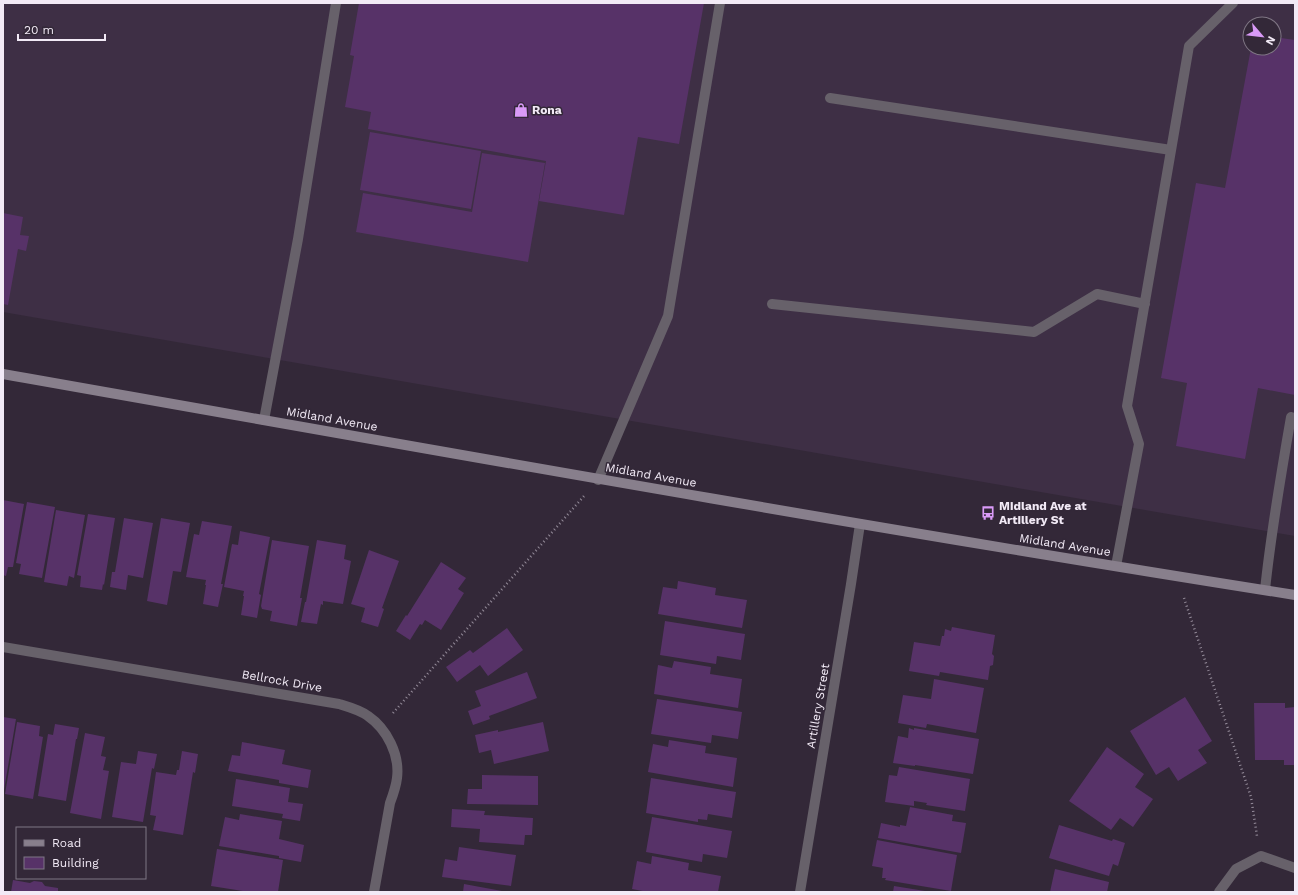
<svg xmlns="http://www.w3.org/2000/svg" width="1298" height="895" viewBox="0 0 1298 895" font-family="'Work Sans',sans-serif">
  <rect width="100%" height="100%" fill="#332838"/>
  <path fill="#3e2f45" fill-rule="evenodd" d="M 3,3 L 1295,3 L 1295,536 L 3,312 ZM 1250,24 L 1274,24 L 1274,48 L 1250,48 Z"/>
  <path fill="#573268" d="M 359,3 L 704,3 L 679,144 L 638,137 L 624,215 L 539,201 L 546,161 L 368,129 L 371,112 L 345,107 L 354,56 L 350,55 Z
    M 1274,37 L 1295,40 L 1295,395 L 1258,388 L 1245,459 L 1176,446 L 1187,383 L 1161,378 L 1196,183 L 1225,188 L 1251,48 L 1274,48 Z
    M 370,132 L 481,151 L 471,209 L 360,190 Z
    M 482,153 L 545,163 L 528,262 L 356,232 L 363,193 L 472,212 Z
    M 3,213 L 23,217 L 20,235 L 29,236 L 26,251 L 18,249 L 8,305 L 3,304 Z
    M 3,500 L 24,504 L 13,567 L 8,567 L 6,576 L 3,575 Z
    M 27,502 L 55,507 L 42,578 L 19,574 L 21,564 L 16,563 Z
    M 56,510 L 85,515 L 74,578 L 69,576 L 67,586 L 44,582 Z
    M 88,514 L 115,518 L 104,585 L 103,584 L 102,590 L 80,587 L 81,576 L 77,575 Z
    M 124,518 L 153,523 L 143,578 L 128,575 L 126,590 L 110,587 L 112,572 L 115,572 Z
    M 161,518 L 190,523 L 181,572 L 173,571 L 167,605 L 147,601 Z
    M 202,521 L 232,526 L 221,584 L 223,584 L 218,607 L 203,604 L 206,585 L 205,585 L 206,580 L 186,577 L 194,534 L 199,535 Z
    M 240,531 L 270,537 L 259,594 L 261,595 L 257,618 L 241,615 L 244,596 L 243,596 L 244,591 L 224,587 L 232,544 L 238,545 Z
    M 272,540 L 309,546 L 300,598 L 302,598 L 297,626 L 270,621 L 272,611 L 262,609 L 261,606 Z
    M 317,540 L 346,545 L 344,559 L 351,561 L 343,604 L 323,601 L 323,605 L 321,604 L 317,624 L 301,622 L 305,602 L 306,602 Z
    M 369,550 L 399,561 L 382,608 L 384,609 L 378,627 L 361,622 L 365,608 L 351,604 Z
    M 441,562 L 466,578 L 458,589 L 464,593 L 441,630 L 425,620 L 422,625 L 420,624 L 410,640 L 396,631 L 406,615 L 407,616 Z
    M 678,581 L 716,588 L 715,595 L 747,600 L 742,628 L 658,614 L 663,587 L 677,589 Z
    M 665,621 L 745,634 L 741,660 L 717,656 L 716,664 L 660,655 Z
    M 952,627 L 995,635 L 992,654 L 994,656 L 993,665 L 990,666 L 988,680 L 940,672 L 939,676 L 909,671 L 914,642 L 940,646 L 942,636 L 944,636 L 945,629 L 951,631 Z
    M 507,628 L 523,650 L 488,676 L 480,665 L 457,682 L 446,667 L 470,650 L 473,653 Z
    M 674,661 L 711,667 L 710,674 L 742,679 L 738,708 L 654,694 L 658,665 L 672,668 Z
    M 527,672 L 537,698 L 489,716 L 490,719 L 473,725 L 468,711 L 481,706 L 475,691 Z
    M 934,679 L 984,688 L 976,733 L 927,724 L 926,728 L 898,723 L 903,695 L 931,699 Z
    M 1185,697 L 1212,741 L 1198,750 L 1207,763 L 1178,781 L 1169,767 L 1156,775 L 1130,731 Z
    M 657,699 L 742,712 L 738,739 L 712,735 L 711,743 L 651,734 Z
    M 1254,703 L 1285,703 L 1285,708 L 1295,707 L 1295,765 L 1284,765 L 1284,760 L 1255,760 Z
    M 3,717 L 16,719 L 4,790 L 3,790 Z
    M 17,722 L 40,726 L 39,736 L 43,737 L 33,799 L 5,794 Z
    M 543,722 L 549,751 L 494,764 L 491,750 L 479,753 L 475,735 L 498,730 L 498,732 Z
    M 55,724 L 79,728 L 77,739 L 76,739 L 66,801 L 38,796 L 48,734 L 53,735 Z
    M 909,728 L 914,730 L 914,728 L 979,739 L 973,774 L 915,765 L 915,766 L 893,763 L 898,736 L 908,738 Z
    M 85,733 L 105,737 L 101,756 L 106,757 L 103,770 L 109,771 L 101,819 L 70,813 Z
    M 669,740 L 706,746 L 705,753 L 737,758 L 733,787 L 648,772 L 653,744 L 668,747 Z
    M 242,742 L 285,750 L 282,764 L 311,770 L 308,788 L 279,783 L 279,780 L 228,771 L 232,755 L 240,756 Z
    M 1107,747 L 1144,774 L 1135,787 L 1153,799 L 1133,827 L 1120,818 L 1111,830 L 1069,801 Z
    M 138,751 L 157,754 L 154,769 L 152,768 L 143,822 L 112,817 L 121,762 L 136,764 Z
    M 182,751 L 198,754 L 195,773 L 193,772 L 183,835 L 153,830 L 156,816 L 150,815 L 156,772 L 176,775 L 177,770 L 179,770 Z
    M 899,767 L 970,779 L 965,811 L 926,805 L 927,803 L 914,801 L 914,806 L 885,802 L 889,775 L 897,776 Z
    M 482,775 L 538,776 L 538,805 L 467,804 L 468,789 L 482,789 Z
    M 651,778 L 736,792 L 732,818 L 708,814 L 707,820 L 698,819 L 698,822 L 646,813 Z
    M 236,779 L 290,788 L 288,802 L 303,804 L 300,821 L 282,818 L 283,814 L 232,806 Z
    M 910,807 L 953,815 L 952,821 L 966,823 L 961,853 L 878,838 L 881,823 L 900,827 L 900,825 L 906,826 Z
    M 452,809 L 485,811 L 484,815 L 533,818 L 532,835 L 525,835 L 524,845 L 479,842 L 480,829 L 451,827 Z
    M 240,814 L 282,821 L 279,839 L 304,845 L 301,862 L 279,858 L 279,856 L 219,846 L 225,817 L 239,820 Z
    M 652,817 L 732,831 L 727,858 L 703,854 L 702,862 L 646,852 Z
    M 1059,825 L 1112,841 L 1113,839 L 1125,843 L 1118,866 L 1113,864 L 1109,876 L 1049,858 Z
    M 877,840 L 957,855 L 951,891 L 885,880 L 886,878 L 882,878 L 883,868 L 872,866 Z
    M 459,847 L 516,855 L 511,886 L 442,877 L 445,859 L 457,861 Z
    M 217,849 L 283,860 L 278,892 L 249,892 L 211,886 Z
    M 652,856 L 689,863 L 688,870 L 721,876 L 718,892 L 648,892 L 632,889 L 637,861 L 651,864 Z
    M 1055,869 L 1109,882 L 1107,892 L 1050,892 Z
    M 13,880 L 30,883 L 34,881 L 42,882 L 45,886 L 58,888 L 58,892 L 11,892 Z
    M 464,884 L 502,891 L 502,892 L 463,892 Z
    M 894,886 L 925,891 L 925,892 L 893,892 Z"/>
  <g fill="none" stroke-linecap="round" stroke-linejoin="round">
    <path stroke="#968d9b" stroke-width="2.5" stroke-dasharray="1 3" stroke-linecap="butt" d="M 1184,598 L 1251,797 L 1257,836
      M 393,713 L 584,496"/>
    <path stroke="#67616a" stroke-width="10" d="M 830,98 L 1171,150
      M 772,304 L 1034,332 L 1097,294 L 1145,304
      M 264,420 L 298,239 L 336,3
      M 598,480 L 668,316 L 720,3
      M 1116,566 L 1139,444 L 1127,406 L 1189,46 L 1233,3
      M 1265,590 C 1271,532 1281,474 1291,417 L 1295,418"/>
    <path stroke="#67616a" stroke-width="10" d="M 3,647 L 339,704 C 349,707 360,710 368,716 C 387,729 400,755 397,778 C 396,787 393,795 390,803 L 374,892
      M 1219,892 L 1236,869 L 1261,856 L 1295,868"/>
    <path stroke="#67616a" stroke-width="10" d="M 800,892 L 851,584 L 860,524"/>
    <path stroke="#887f8c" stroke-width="10" d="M 3,374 C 433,450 863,527 1295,595"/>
  </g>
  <defs>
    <symbol id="shop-bare" viewBox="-9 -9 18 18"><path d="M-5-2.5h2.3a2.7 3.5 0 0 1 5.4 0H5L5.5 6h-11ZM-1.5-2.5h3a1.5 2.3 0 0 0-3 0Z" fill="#d99af7" stroke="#332838" stroke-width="2.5" paint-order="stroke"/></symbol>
    <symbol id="bus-bare" viewBox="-9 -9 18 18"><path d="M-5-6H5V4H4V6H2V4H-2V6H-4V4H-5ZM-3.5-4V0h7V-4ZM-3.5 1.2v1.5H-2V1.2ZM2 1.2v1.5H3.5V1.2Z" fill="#d99af7" stroke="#332838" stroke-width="2.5" paint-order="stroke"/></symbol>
  </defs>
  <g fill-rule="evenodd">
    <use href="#shop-bare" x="511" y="100" width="20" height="20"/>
    <use href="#bus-bare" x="978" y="503" width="20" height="20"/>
  </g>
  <g text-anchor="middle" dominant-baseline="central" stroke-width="3" stroke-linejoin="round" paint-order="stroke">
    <g font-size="12" font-weight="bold" fill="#f2eaf6" stroke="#332838" text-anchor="start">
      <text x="532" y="110">Rona</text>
      <text x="999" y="506">Midland Ave at<tspan x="999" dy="14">Artillery St</tspan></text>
    </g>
    <g font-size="12" fill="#f2eaf6" stroke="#332838">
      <text transform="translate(332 419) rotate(10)">Midland Avenue</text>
      <text transform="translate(651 475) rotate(10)">Midland Avenue</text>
      <text transform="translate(1065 545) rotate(9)">Midland Avenue</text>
      <text transform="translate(282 681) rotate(10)">Bellrock Drive</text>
      <text transform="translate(818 706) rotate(-80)">Artillery Street</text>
    </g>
  </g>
  <rect width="1298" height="895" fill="none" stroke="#f2eaf6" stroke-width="8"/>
  <rect x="16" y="827" width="130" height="52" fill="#332838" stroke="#7f7684"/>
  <rect x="24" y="840" width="20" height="6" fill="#887f8c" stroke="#7f7684"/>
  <text x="52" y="847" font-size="12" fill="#f2eaf6">Road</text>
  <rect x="24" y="857" width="20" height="12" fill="#573268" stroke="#7f7684"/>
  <text x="52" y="867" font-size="12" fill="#f2eaf6">Building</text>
  <g transform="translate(1262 36) rotate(118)"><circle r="19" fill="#332838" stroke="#7f7684"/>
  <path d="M0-3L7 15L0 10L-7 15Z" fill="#d99af7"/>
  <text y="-6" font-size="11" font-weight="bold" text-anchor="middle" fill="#f2eaf6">N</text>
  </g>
  <path d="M18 34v6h87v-6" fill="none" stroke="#f2eaf6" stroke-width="2"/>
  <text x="24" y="34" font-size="12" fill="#f2eaf6" stroke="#332838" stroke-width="3" paint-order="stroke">20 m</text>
</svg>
